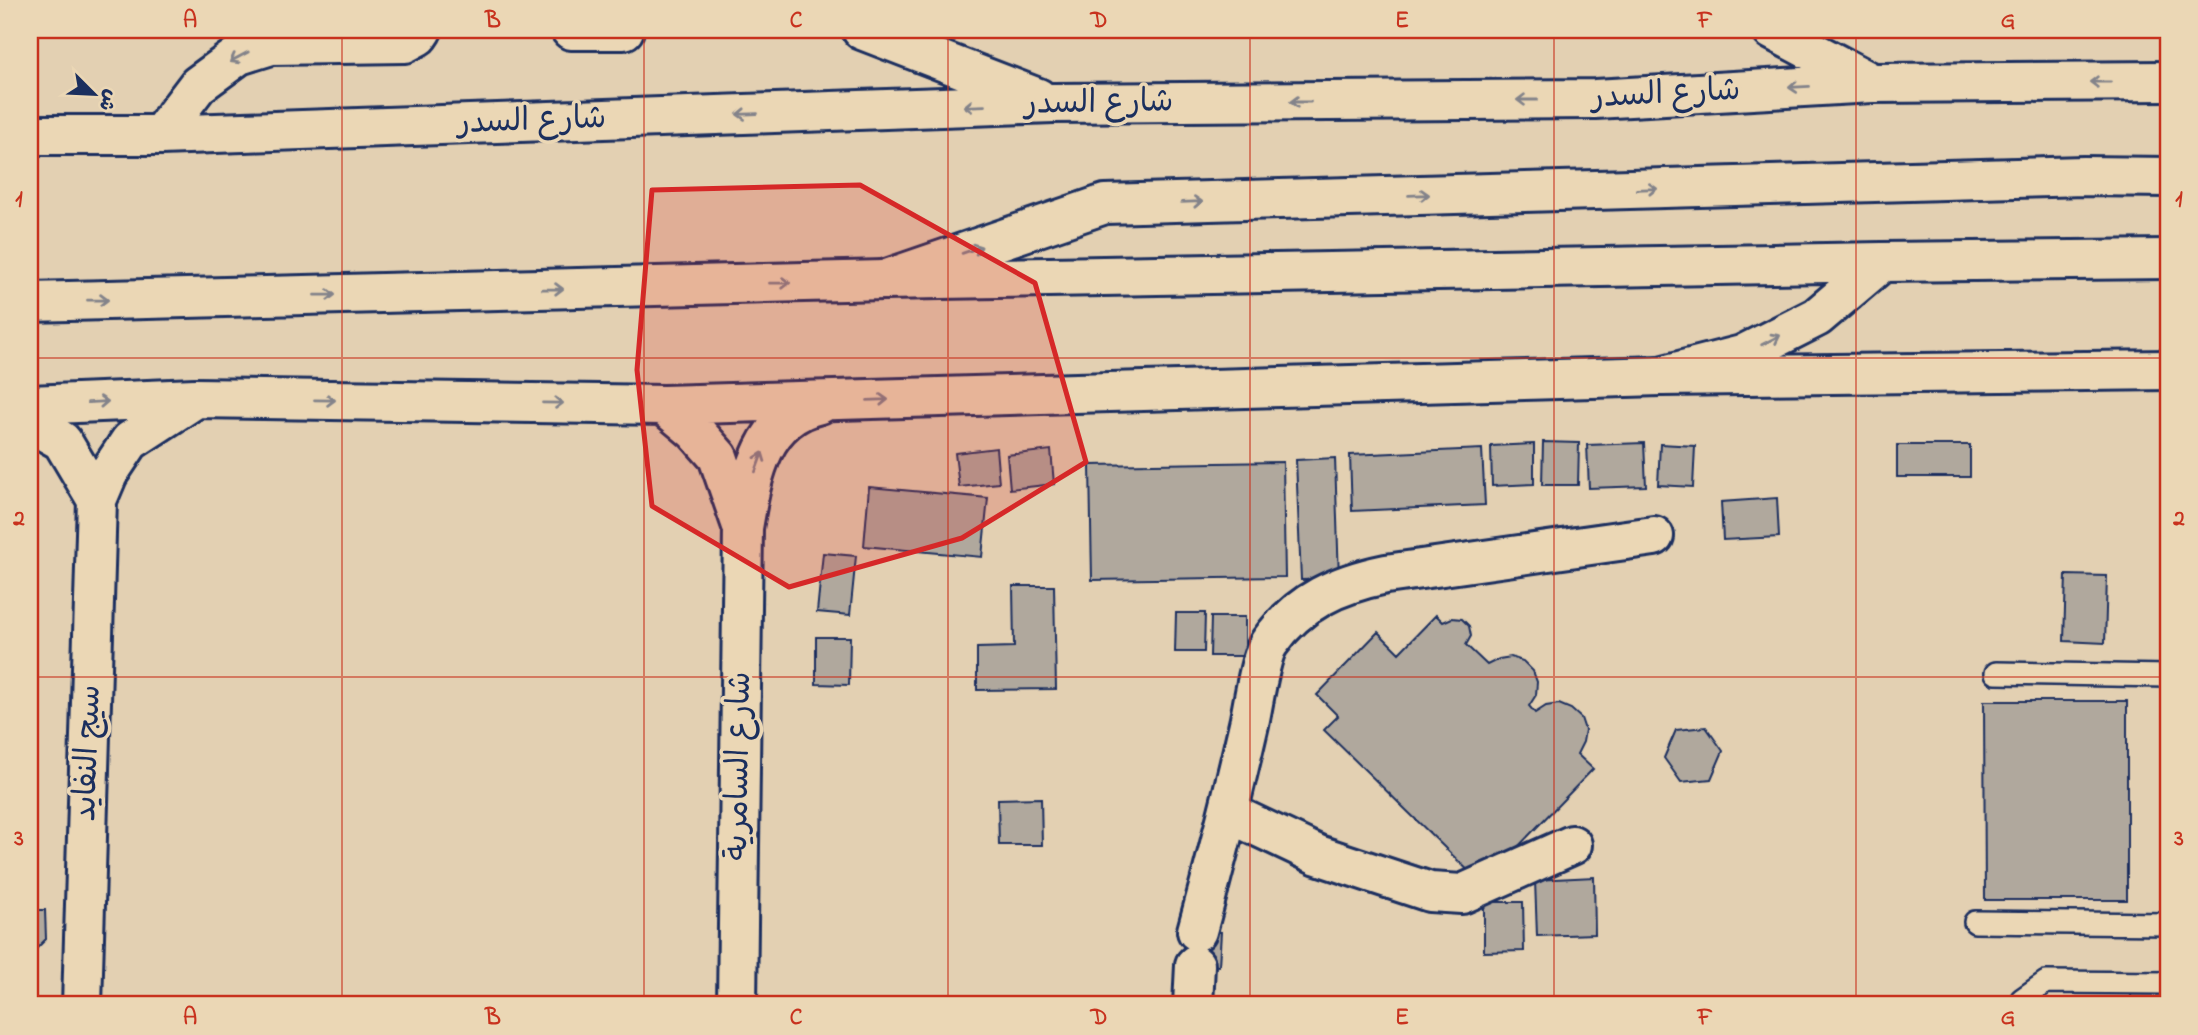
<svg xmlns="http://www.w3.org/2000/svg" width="2198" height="1035" viewBox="0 0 2198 1035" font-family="'Indie Flower','Playpen Sans Arabic',sans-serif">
  <rect width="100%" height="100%" fill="#e3d0b2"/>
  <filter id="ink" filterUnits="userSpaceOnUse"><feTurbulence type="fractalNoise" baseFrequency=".0143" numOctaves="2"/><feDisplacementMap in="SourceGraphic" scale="14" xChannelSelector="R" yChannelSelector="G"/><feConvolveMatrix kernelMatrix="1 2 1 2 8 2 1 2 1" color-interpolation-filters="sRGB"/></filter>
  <g filter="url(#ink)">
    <path fill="#b0a89d" stroke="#1b2f5e" stroke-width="2" d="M 1543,442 L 1579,443 L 1578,485 L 1542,485 Z
      M 1644,443 L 1646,486 L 1589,488 L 1587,445 Z
      M 1534,444 L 1534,484 L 1492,486 L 1491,446 Z
      M 1660,444 L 1695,446 L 1693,487 L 1658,485 Z
      M 1897,445 L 1970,445 L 1970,477 L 1897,477 Z
      M 996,448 L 999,483 L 959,487 L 955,453 Z
      M 1482,449 L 1485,505 L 1352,511 L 1350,455 Z
      M 1051,450 L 1054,484 L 1010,489 L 1007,455 Z
      M 1335,458 L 1339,579 L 1301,580 L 1296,460 Z
      M 1283,462 L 1285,577 L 1092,580 L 1090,465 Z
      M 869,487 L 988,498 L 982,557 L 864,546 Z
      M 1777,498 L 1779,537 L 1723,540 L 1721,502 Z
      M 823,553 L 856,556 L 850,615 L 817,612 Z
      M 2066,575 L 2107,576 L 2105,643 L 2064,641 Z
      M 1013,586 L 1054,586 L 1056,689 L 977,690 L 977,648 L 1014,647 Z
      M 1176,613 L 1205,613 L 1204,652 L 1175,652 Z
      M 1436,615 L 1443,622 L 1452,618 L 1462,619 L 1469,626 L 1471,636 L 1466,645 L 1487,665 L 1499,659 L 1511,657 L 1523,661 L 1533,671 L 1537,682 L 1536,695 L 1529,706 L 1535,713 L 1546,706 L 1559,704 L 1571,709 L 1581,718 L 1585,730 L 1583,742 L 1577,754 L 1593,769 L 1482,884 L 1324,730 L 1338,716 L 1317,695 L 1378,632 L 1399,653 Z
      M 1211,617 L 1245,617 L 1245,656 L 1210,656 Z
      M 816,637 L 850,637 L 849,685 L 816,684 Z
      M 1984,701 L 2127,701 L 2127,900 L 1985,900 Z
      M 1706,727 L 1723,751 L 1711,779 L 1681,782 L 1664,758 L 1676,730 Z
      M 2164,783 L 2168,783 L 2168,841 L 2163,841 Z
      M 1041,798 L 1042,845 L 999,845 L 998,799 Z
      M 1594,877 L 1595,934 L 1537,936 L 1535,880 Z
      M 1484,902 L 1523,902 L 1524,951 L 1484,952 Z
      M 30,910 L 45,910 L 46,939 L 30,955 Z
      M 1184,929 L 1221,932 L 1219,966 L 1182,964 Z
      M 2131,994 L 2168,995 L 2168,1005 L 2131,1005 Z"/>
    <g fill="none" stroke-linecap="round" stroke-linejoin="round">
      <defs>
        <path id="service" d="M 1996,673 L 2168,676
          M 1975,922 L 2168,924
          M 2022,1005 L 2022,999 L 2046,982 L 2168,983"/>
        <path id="minor" d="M 571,30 L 624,30
          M 1772,30 L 1872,83
          M 160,135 L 198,85 L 239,55 L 271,45 L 405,43 L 418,36 L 422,30
          M 30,405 L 195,398 L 664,405 L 1660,376 L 2168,370
          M 664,405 L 695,431 L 718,457 L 742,526
          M 30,423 L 62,441 L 97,500
          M 1229,813 L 1318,855 L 1430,892 L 1462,894 L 1572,845
          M 1197,931 C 1216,862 1233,794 1249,724 C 1253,706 1260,655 1270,642 C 1299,601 1338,584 1386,574 L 1654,536
          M 82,1005 L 97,500 L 108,474 L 130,441 L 193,400
          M 737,1005 L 743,528 C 752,476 761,417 820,404
          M 1193,1005 L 1195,965"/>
        <path id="secondary" d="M 862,30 L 1038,98
          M 30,135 L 160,135 L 1053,103 L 1595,99 L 1872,83 L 2168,81
          M 30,302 L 884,280 L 1882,262 L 2168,259
          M 1660,376 L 1742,355 L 1817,317 L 1882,262"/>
        <path id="primary" d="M 884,280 L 1105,204 L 2083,176 L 2168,177"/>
      </defs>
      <use href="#service" stroke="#1b2f5e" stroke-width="26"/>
      <use href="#minor" stroke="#1b2f5e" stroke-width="44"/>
      <use href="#secondary" stroke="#1b2f5e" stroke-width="44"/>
      <use href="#primary" stroke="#1b2f5e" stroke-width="44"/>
      <use href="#service" stroke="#ebd7b5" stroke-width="21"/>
      <use href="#minor" stroke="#ebd7b5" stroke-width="38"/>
      <use href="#secondary" stroke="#ebd7b5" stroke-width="38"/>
      <use href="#primary" stroke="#ebd7b5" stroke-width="38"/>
    </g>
    <defs><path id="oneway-shaft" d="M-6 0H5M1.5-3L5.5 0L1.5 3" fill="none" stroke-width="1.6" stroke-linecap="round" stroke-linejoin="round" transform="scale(1.75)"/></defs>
    <g stroke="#83838a">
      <use href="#oneway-shaft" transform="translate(239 57) rotate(152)"/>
      <use href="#oneway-shaft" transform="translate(2100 82) rotate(180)"/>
      <use href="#oneway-shaft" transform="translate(1799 87) rotate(177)"/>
      <use href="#oneway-shaft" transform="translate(1527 100) rotate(180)"/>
      <use href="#oneway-shaft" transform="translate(1300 102) rotate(180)"/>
      <use href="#oneway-shaft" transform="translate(974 106) rotate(178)"/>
      <use href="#oneway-shaft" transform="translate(747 114) rotate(178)"/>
      <use href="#oneway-shaft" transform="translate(1647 189) rotate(-2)"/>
      <use href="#oneway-shaft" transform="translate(1419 195) rotate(-2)"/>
      <use href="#oneway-shaft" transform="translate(1192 202) rotate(-2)"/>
      <use href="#oneway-shaft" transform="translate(972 250) rotate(-19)"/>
      <use href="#oneway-shaft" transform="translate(780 283) rotate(-1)"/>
      <use href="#oneway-shaft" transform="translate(553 289) rotate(-1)"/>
      <use href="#oneway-shaft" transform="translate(325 295) rotate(-1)"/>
      <use href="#oneway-shaft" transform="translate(98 300) rotate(-1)"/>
      <use href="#oneway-shaft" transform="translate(1771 340) rotate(-27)"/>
      <use href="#oneway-shaft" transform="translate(325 400) rotate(1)"/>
      <use href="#oneway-shaft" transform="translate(878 400) rotate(-2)"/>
      <use href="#oneway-shaft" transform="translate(98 402) rotate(-3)"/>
      <use href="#oneway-shaft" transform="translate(553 403) rotate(1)"/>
      <use href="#oneway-shaft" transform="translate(759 462) rotate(-70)"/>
    </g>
  </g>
  <path fill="#d62828" fill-opacity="0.2" stroke="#d62828" stroke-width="5" stroke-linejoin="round" d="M 860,185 L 1035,283 L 1086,462 L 962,538 L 789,587 L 652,506 L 637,370 L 652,190 Z"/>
  <path fill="none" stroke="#c8321e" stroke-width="2" stroke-opacity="0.55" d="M 342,30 L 342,1005M 644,30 L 644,1005M 948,30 L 948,1005M 1250,30 L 1250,1005M 1554,30 L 1554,1005M 1856,30 L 1856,1005M 30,358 L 2168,358M 30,677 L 2168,677"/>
  <g text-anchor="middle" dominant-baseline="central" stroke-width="7" stroke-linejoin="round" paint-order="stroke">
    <g font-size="32" fill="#1b2f5e" stroke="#ebd7b5">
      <text transform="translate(1666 95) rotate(-3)">شارع السدر</text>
      <text transform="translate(1099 104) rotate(-1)">شارع السدر</text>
      <text transform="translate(532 122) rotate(-2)">شارع السدر</text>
      <text transform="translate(89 753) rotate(-88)">سيج النفايد</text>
      <text transform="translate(740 766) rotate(-89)">شارع السامرية</text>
    </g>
  </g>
  <rect width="2198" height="1035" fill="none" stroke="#ebd7b5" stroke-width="77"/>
  <g transform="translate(94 94) rotate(114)" stroke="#ebd7b5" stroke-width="5" paint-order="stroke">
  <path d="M0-5L12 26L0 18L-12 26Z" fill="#1b2f5e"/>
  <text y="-10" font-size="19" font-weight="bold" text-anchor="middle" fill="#1b2f5e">ش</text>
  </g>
  <rect x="38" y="38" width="2122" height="958" fill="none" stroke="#c8321e" stroke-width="2.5"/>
  <g font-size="23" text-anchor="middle" font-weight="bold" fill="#c8321e">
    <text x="190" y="27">A</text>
    <text x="493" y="27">B</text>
    <text x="796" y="27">C</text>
    <text x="1099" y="27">D</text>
    <text x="1402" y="27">E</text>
    <text x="1705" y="27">F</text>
    <text x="2008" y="27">G</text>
    <text x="19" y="206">1</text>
    <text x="2179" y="206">1</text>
    <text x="19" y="525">2</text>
    <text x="2179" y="525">2</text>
    <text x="19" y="845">3</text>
    <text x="2179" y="845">3</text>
    <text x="190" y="1024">A</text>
    <text x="493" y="1024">B</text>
    <text x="796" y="1024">C</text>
    <text x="1099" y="1024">D</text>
    <text x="1402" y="1024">E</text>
    <text x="1705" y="1024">F</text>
    <text x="2008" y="1024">G</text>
  </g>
</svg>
